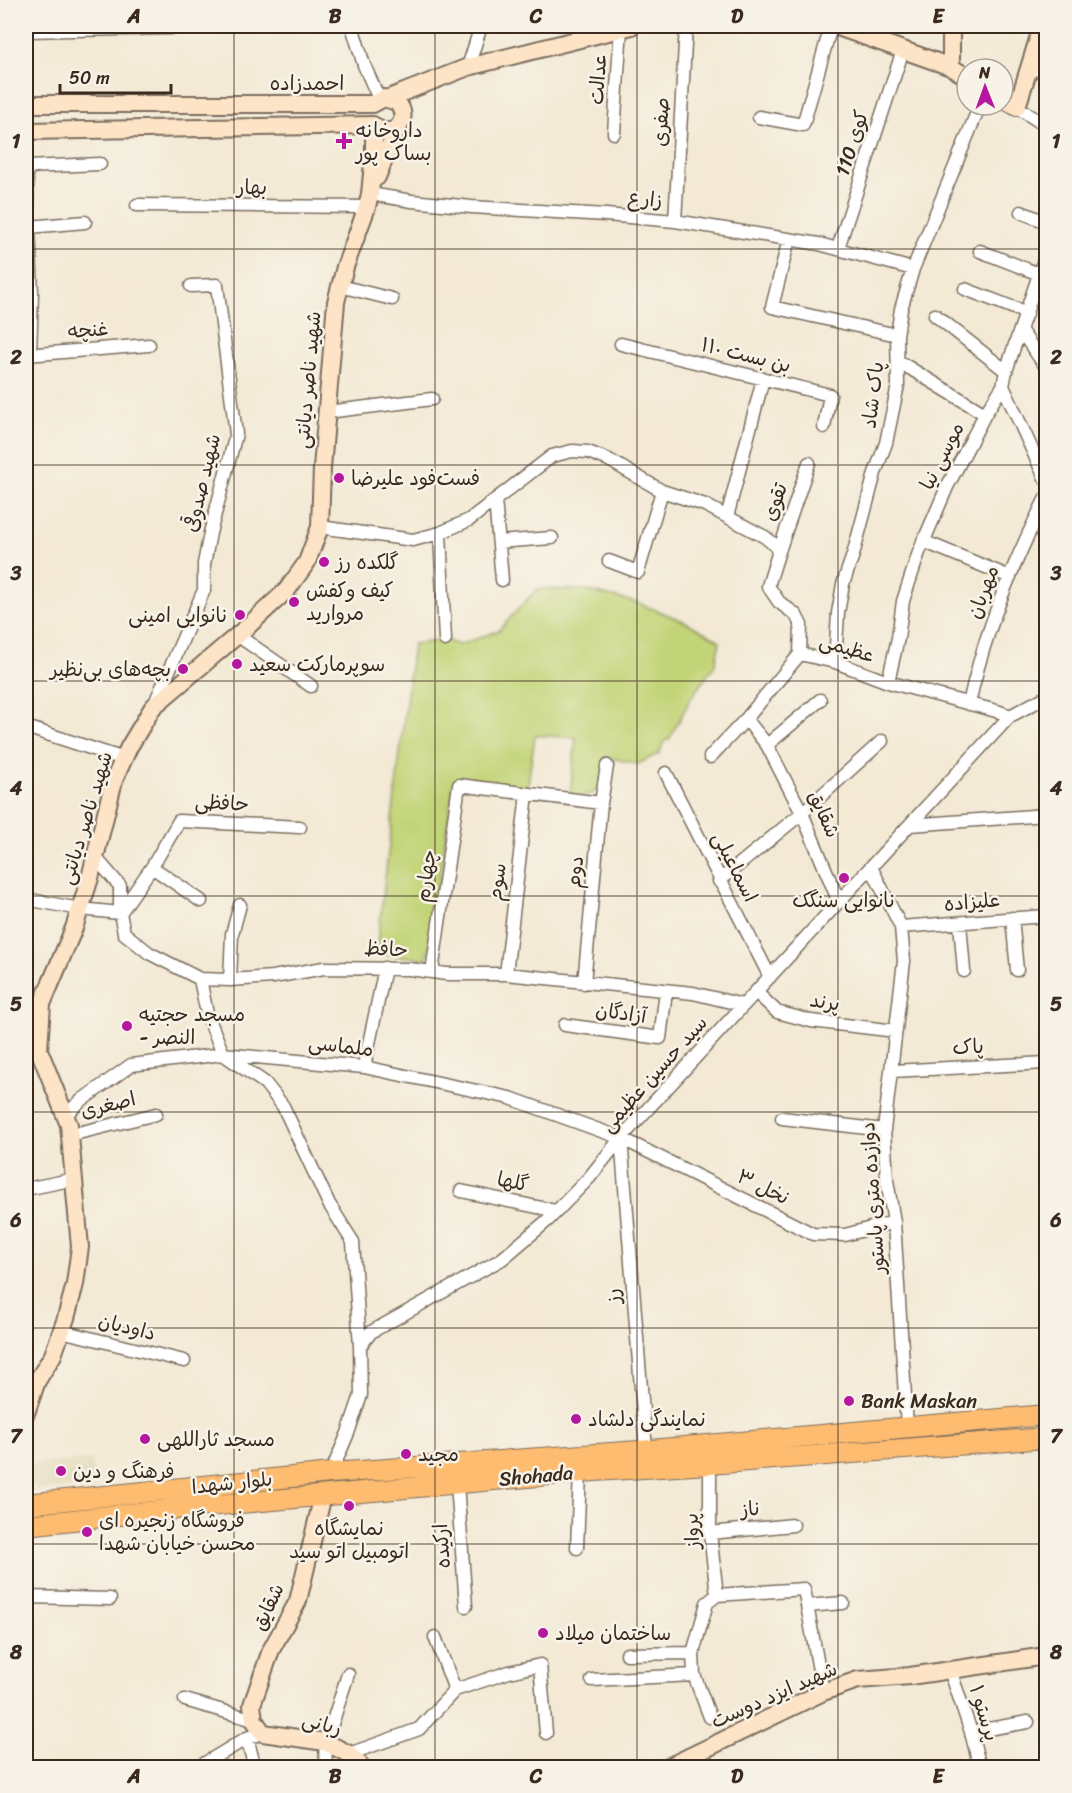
<svg xmlns="http://www.w3.org/2000/svg" width="1072" height="1793" viewBox="0 0 1072 1793" font-family="Sriracha,'Playpen Sans Arabic',sans-serif">
  <rect width="100%" height="100%" fill="#f7f3e8"/>
  <filter id="ink" filterUnits="userSpaceOnUse"><feTurbulence type="fractalNoise" baseFrequency=".0167" numOctaves="2"/><feDisplacementMap in="SourceGraphic" scale="12" xChannelSelector="R" yChannelSelector="G"/><feConvolveMatrix kernelMatrix="1 2 1 2 8 2 1 2 1" color-interpolation-filters="sRGB"/></filter>
  <filter id="wash" filterUnits="userSpaceOnUse"><feTurbulence type="fractalNoise" baseFrequency=".008" numOctaves="4" result="noise"/><feDisplacementMap in="SourceGraphic" scale="24" xChannelSelector="R" yChannelSelector="G"/><feGaussianBlur stdDeviation="1.35" result="paint"/><feColorMatrix in="noise" values="0 0 0 0 0 0 0 0 0 0 0 0 0 0 0 0 0 1.4 0 .05"/><feComposite in="paint" operator="in"/></filter>
  <g filter="url(#wash)">
    <rect width="100%" height="100%" fill="#f3e9d4"/>
    <path fill="#e3dbba" d="M 92,1460 L 96,1485 L 36,1491 L 28,1478 L 28,1463 Z"/>
    <path fill="#c2d477" stroke="#7e7f4a" stroke-width="1.5" d="M 537,589 L 585,590 L 638,603 L 686,622 L 720,641 L 715,665 L 691,698 L 670,738 L 663,743 L 660,753 L 638,764 L 606,757 C 609,785 599,799 570,795 L 576,738 L 535,735 L 527,791 L 454,781 L 427,959 L 376,954 L 413,644 L 445,640 L 459,645 L 498,631 Z"/>
  </g>
  <g filter="url(#ink)">
    <g fill="none" stroke-linecap="round" stroke-linejoin="round">
      <defs>
        <path id="street" d="M 352,26 L 364,65 L 379,99
          M 26,31 L 171,28
          M 1029,66 L 1046,73
          M 468,67 L 481,26
          M 1017,107 L 1046,126
          M 759,117 L 803,125 L 831,26
          M 614,133 L 621,27
          M 26,163 L 32,293 L 30,355 L 26,363
          M 26,167 L 100,164
          M 370,194 L 412,201 L 472,207 L 606,215 L 675,221 L 819,244 L 913,269
          M 137,205 L 367,207
          M 1021,212 L 1046,222
          M 675,221 L 686,26
          M 29,227 L 85,222
          M 789,239 L 772,307 L 897,335
          M 838,248 L 903,50
          M 980,251 L 1039,274
          M 340,286 L 392,299
          M 965,289 L 1027,313
          M 935,315 L 1006,371
          M 1021,331 L 1046,367
          M 621,344 L 830,395 L 824,427
          M 26,355 L 149,345
          M 898,361 L 985,414
          M 1003,386 L 1046,480
          M 327,412 L 432,399
          M 495,500 L 502,580
          M 727,517 L 763,379
          M 320,527 L 413,540 L 440,533 L 469,520 L 552,456 L 572,451 L 588,452 L 609,460 L 662,491 L 705,505 L 765,537 L 776,546 L 778,554 L 768,586 L 779,602 L 796,615 L 801,625 L 800,654
          M 440,533 L 445,640
          M 923,541 L 1010,577
          M 499,542 L 552,538
          M 778,554 L 809,463
          M 609,561 L 638,572 L 662,491
          M 237,635 L 311,686
          M 800,654 L 835,662 L 888,682 L 1000,712 L 1010,716
          M 835,662 L 838,613 L 843,584 L 853,555 L 875,473 L 886,443 L 898,385 L 897,335 L 901,309 L 913,269 L 980,105
          M 888,682 L 898,638 L 903,601 L 919,552 L 947,487 L 985,414 L 1003,386 L 1006,371 L 1046,254
          M 155,703 L 204,590 L 204,564 L 210,533 L 236,434 L 217,285 L 191,286
          M 969,704 C 984,632 1013,563 1046,498
          M 746,719 L 767,745 L 802,813 L 839,902
          M 26,727 L 124,759
          M 767,745 L 820,700
          M 710,757 L 746,719 L 800,654
          M 666,773 L 770,977
          M 910,825 L 1046,815
          M 95,857 L 120,886 L 120,913 L 124,933 L 149,953 L 200,979 L 230,980 L 273,977 L 324,968 L 409,969 L 447,974 L 506,974 L 693,993 L 743,1005
          M 152,867 L 201,901
          M 871,867 L 901,927 L 904,961 L 884,1130 L 887,1180 L 894,1222 L 907,1427
          M 719,881 L 802,813 L 882,741
          M 26,899 L 80,909 L 120,913 L 152,867 L 179,821 L 300,827
          M 1012,918 L 1017,970
          M 960,923 L 964,971
          M 901,927 L 1046,916
          M 432,972 L 459,785 L 601,803
          M 506,974 L 527,794
          M 200,979 L 207,1014 L 223,1054 L 265,1083 L 283,1106 L 329,1204 L 353,1242 L 360,1346 L 361,1395 L 348,1433 L 331,1473
          M 230,980 L 232,934 L 240,905
          M 584,983 L 601,803 L 607,766
          M 756,992 L 777,1012 L 811,1021 L 896,1031
          M 26,1000 L 42,1004
          M 565,1025 L 660,1038 L 666,991
          M 364,1067 L 385,968
          M 892,1071 L 1046,1063
          M 65,1115 L 82,1100 L 131,1065 L 223,1054 L 364,1067 L 510,1098 L 621,1138 L 813,1234 L 845,1235 L 894,1222
          M 782,1118 L 884,1130
          M 70,1135 L 156,1114
          M 621,1138 L 646,1450
          M 26,1189 L 75,1179
          M 461,1191 L 556,1211
          M 61,1331 L 184,1361
          M 360,1346 L 371,1332 L 502,1259 L 548,1220 L 589,1178 L 621,1138 L 1010,716 L 1046,697
          M 710,1464 L 710,1533 L 717,1595
          M 457,1483 L 466,1606
          M 710,1533 L 793,1525
          M 577,1548 L 580,1472
          M 26,1597 L 110,1599
          M 807,1606 L 843,1603
          M 435,1637 L 455,1690
          M 627,1654 L 693,1653
          M 950,1670 L 971,1732 L 980,1768
          M 592,1680 L 694,1675
          M 185,1700 L 254,1720
          M 710,1717 L 694,1675 L 693,1653 L 707,1603 L 717,1595 L 804,1589 L 823,1692
          M 971,1732 L 1028,1722
          M 247,1738 L 255,1768
          M 349,1754 L 419,1729 L 455,1690 L 509,1672 L 540,1665 L 546,1733
          M 197,1768 L 247,1738 L 263,1733
          M 326,1768 L 325,1742 L 332,1724 L 348,1674"/>
        <path id="secondary" d="M 835,26 L 951,67 L 967,77
          M 951,26 L 951,67
          M 389,98 L 468,67 L 632,26
          M 1003,99 L 1017,107 L 1042,26
          M 26,104 L 373,104 L 384,98 L 397,102 C 413,121 391,142 373,125 L 26,131
          M 377,177 L 397,128
          M 26,1413 L 37,1381 L 53,1355 L 66,1318 L 75,1284 L 80,1247 L 69,1125 L 39,1050 L 42,1004 L 74,928 L 90,878 L 114,780 L 129,747 L 153,707 L 247,627 L 287,590 L 307,562 L 320,527 L 322,468 L 336,302 L 345,267 L 367,207 L 370,194 L 374,153 L 374,126
          M 323,1495 L 298,1601 L 271,1650 L 252,1705 L 254,1720 L 263,1733 L 325,1742 L 349,1754 L 363,1768
          M 666,1768 L 823,1692 L 858,1680 L 910,1676 L 1046,1656"/>
        <path id="primary" d="M 26,1504 L 331,1473 L 639,1451 L 1046,1415
          M 26,1525 L 185,1508 L 594,1471 L 710,1464 L 1046,1438"/>
      </defs>
      <use href="#street" stroke="#7b6d5e" stroke-width="15"/>
      <use href="#secondary" stroke="#7b6d5e" stroke-width="20"/>
      <use href="#primary" stroke="#7b6d5e" stroke-width="22"/>
      <use href="#street" stroke="#fff" stroke-width="12"/>
      <use href="#secondary" stroke="#fee4c6" stroke-width="16"/>
      <use href="#primary" stroke="#fdbc70" stroke-width="20"/>
    </g>
  </g>
  <path fill="none" stroke="#3b2a1e" stroke-width="1.5" stroke-opacity="0.55" d="M 234,26 L 234,1768M 435,26 L 435,1768M 637,26 L 637,1768M 838,26 L 838,1768M 26,249 L 1046,249M 26,465 L 1046,465M 26,681 L 1046,681M 26,896 L 1046,896M 26,1112 L 1046,1112M 26,1328 L 1046,1328M 26,1544 L 1046,1544"/>
  <g fill="#b5179e" stroke="#f7f3e8" stroke-width="2">
    <path d="M341 132h6v6h6v6h-6v6h-6v-6h-6v-6h6z"/>
    <circle cx="339" cy="478" r="6"/>
    <circle cx="324" cy="562" r="6"/>
    <circle cx="294" cy="602" r="6"/>
    <circle cx="240" cy="615" r="6"/>
    <circle cx="237" cy="664" r="6"/>
    <circle cx="183" cy="669" r="6"/>
    <circle cx="844" cy="878" r="6"/>
    <circle cx="127" cy="1026" r="6"/>
    <circle cx="849" cy="1401" r="6"/>
    <circle cx="576" cy="1419" r="6"/>
    <circle cx="145" cy="1439" r="6"/>
    <circle cx="406" cy="1454" r="6"/>
    <circle cx="61" cy="1471" r="6"/>
    <circle cx="349" cy="1506" r="6"/>
    <circle cx="87" cy="1532" r="6"/>
    <circle cx="543" cy="1633" r="6"/>
  </g>
  <g text-anchor="middle" dominant-baseline="central" stroke-width="5" stroke-linejoin="round" paint-order="stroke">
    <g font-size="20" fill="#3b2a1e" stroke="#f7f3e8">
      <text transform="translate(598 79) rotate(-86)">عدالت</text>
      <text x="307" y="83">احمدزاده</text>
      <text transform="translate(661 122) rotate(-87)">صفری</text>
      <text transform="translate(852 143) rotate(-72)">کوی 110</text>
      <text x="252" y="187">بهار</text>
      <text transform="translate(645 199) rotate(5)">زارع</text>
      <text transform="translate(88 330) rotate(-5)">غنچه</text>
      <text transform="translate(746 355) rotate(14)">بن بست ۱۱۰</text>
      <text transform="translate(308 380) rotate(-85)">شهید ناصر دیانتی</text>
      <text transform="translate(873 395) rotate(-83)">پاک شاد</text>
      <text transform="translate(942 456) rotate(-63)">موسی نیا</text>
      <text transform="translate(202 483) rotate(-76)">شهید صدوقی</text>
      <text transform="translate(775 502) rotate(-71)">تقوی</text>
      <text transform="translate(983 592) rotate(-69)">مهربان</text>
      <text transform="translate(847 648) rotate(17)">عظیمی</text>
      <text transform="translate(222 803) rotate(3)">حافظی</text>
      <text transform="translate(824 814) rotate(66)">شقایق</text>
      <text transform="translate(86 818) rotate(-73)">شهید ناصر دیانتی</text>
      <text transform="translate(735 867) rotate(63)">اسماعیلی</text>
      <text transform="translate(575 872) rotate(-84)">دوم</text>
      <text transform="translate(426 876) rotate(-82)">چهارم</text>
      <text transform="translate(497 882) rotate(-83)">سوم</text>
      <text transform="translate(972 902) rotate(-5)">علیزاده</text>
      <text transform="translate(386 949) rotate(3)">حافظ</text>
      <text transform="translate(825 1002) rotate(9)">پرند</text>
      <text transform="translate(621 1013) rotate(8)">آزادگان</text>
      <text transform="translate(341 1046) rotate(7)">ملماسی</text>
      <text transform="translate(968 1047) rotate(-3)">پاک</text>
      <text transform="translate(654 1074) rotate(-48)">سید حسین عظیمی</text>
      <text transform="translate(108 1105) rotate(-14)">اصغری</text>
      <text transform="translate(513 1182) rotate(12)">گلها</text>
      <text transform="translate(763 1187) rotate(26)">نخل ۳</text>
      <text transform="translate(873 1198) rotate(-94)">دوازده متری پاستور</text>
      <text transform="translate(613 1296) rotate(-95)">رز</text>
      <text transform="translate(127 1327) rotate(14)">داودیان</text>
      <text transform="translate(536 1476) rotate(-5)">Shohada</text>
      <text transform="translate(232 1483) rotate(-6)">بلوار شهدا</text>
      <text transform="translate(750 1509) rotate(-5)">ناز</text>
      <text transform="translate(692 1531) rotate(-93)">پرواز</text>
      <text transform="translate(442 1546) rotate(-94)">ارکیده</text>
      <text transform="translate(268 1607) rotate(-65)">شقایق</text>
      <text transform="translate(774 1695) rotate(-24)">شهید ایزد دوست</text>
      <text transform="translate(984 1713) rotate(73)">پرستو ۱</text>
      <text transform="translate(322 1724) rotate(15)">ربانی</text>
    </g>
    <g font-size="20" fill="#3b2a1e" stroke="#f7f3e8" text-anchor="start">
      <text x="356" y="130">داروخانه<tspan x="356" dy="23">بساک پور</tspan></text>
      <text x="351" y="478">فست‌فود علیرضا</text>
      <text x="336" y="562">گلکده رز</text>
      <text x="306" y="590">کیف و‌کفش<tspan x="306" dy="23">مروارید</tspan></text>
      <text x="228" y="615" text-anchor="end">نانوایی امینی</text>
      <text x="249" y="664">سوپرمارکت سعید</text>
      <text x="171" y="669" text-anchor="end">بچه‌های بی‌نظیر</text>
      <text x="844" y="900" text-anchor="middle">نانوایی سنگک</text>
      <text x="139" y="1014">مسجد حجتیه<tspan x="139" dy="23">- النصر</tspan></text>
      <text x="861" y="1401">Bank Maskan</text>
      <text x="588" y="1419">نمایندگی دلشاد</text>
      <text x="157" y="1439">مسجد ثاراللهی</text>
      <text x="418" y="1454">مجید</text>
      <text x="73" y="1471">فرهنگ و دین</text>
      <text x="99" y="1520">فروشگاه زنجیره ای<tspan x="99" dy="23">محسن خیابان شهدا</tspan></text>
      <text x="349" y="1528" text-anchor="middle">نمایشگاه<tspan x="349" dy="23">اتومبیل اتو سید</tspan></text>
      <text x="555" y="1633">ساختمان میلاد</text>
    </g>
  </g>
  <rect width="1072" height="1793" fill="none" stroke="#f7f3e8" stroke-width="66"/>
  <g transform="translate(985 87) rotate(359)"><circle r="28" fill="#f7f3e8" stroke="#aca397" stroke-width="1.5"/>
  <path d="M0-4.5L10 22L0 15L-10 22Z" fill="#b5179e"/>
  <text y="-9" font-size="16" font-weight="bold" text-anchor="middle" fill="#3b2a1e">N</text>
  </g>
  <path d="M60 84v9h111v-9" fill="none" stroke="#3b2a1e" stroke-width="3"/>
  <text x="69" y="84" font-size="18" fill="#3b2a1e" stroke="#f7f3e8" stroke-width="4.5" paint-order="stroke">50 m</text>
  <rect x="33" y="33" width="1006" height="1727" fill="none" stroke="#3b2a1e" stroke-width="2"/>
  <g font-size="20" text-anchor="middle" font-weight="bold" fill="#3b2a1e">
    <text x="134" y="23">A</text>
    <text x="335" y="23">B</text>
    <text x="536" y="23">C</text>
    <text x="737" y="23">D</text>
    <text x="938" y="23">E</text>
    <text x="16" y="148">1</text>
    <text x="1056" y="148">1</text>
    <text x="16" y="364">2</text>
    <text x="1056" y="364">2</text>
    <text x="16" y="580">3</text>
    <text x="1056" y="580">3</text>
    <text x="16" y="795">4</text>
    <text x="1056" y="795">4</text>
    <text x="16" y="1011">5</text>
    <text x="1056" y="1011">5</text>
    <text x="16" y="1227">6</text>
    <text x="1056" y="1227">6</text>
    <text x="16" y="1443">7</text>
    <text x="1056" y="1443">7</text>
    <text x="16" y="1659">8</text>
    <text x="1056" y="1659">8</text>
    <text x="134" y="1783">A</text>
    <text x="335" y="1783">B</text>
    <text x="536" y="1783">C</text>
    <text x="737" y="1783">D</text>
    <text x="938" y="1783">E</text>
  </g>
</svg>
